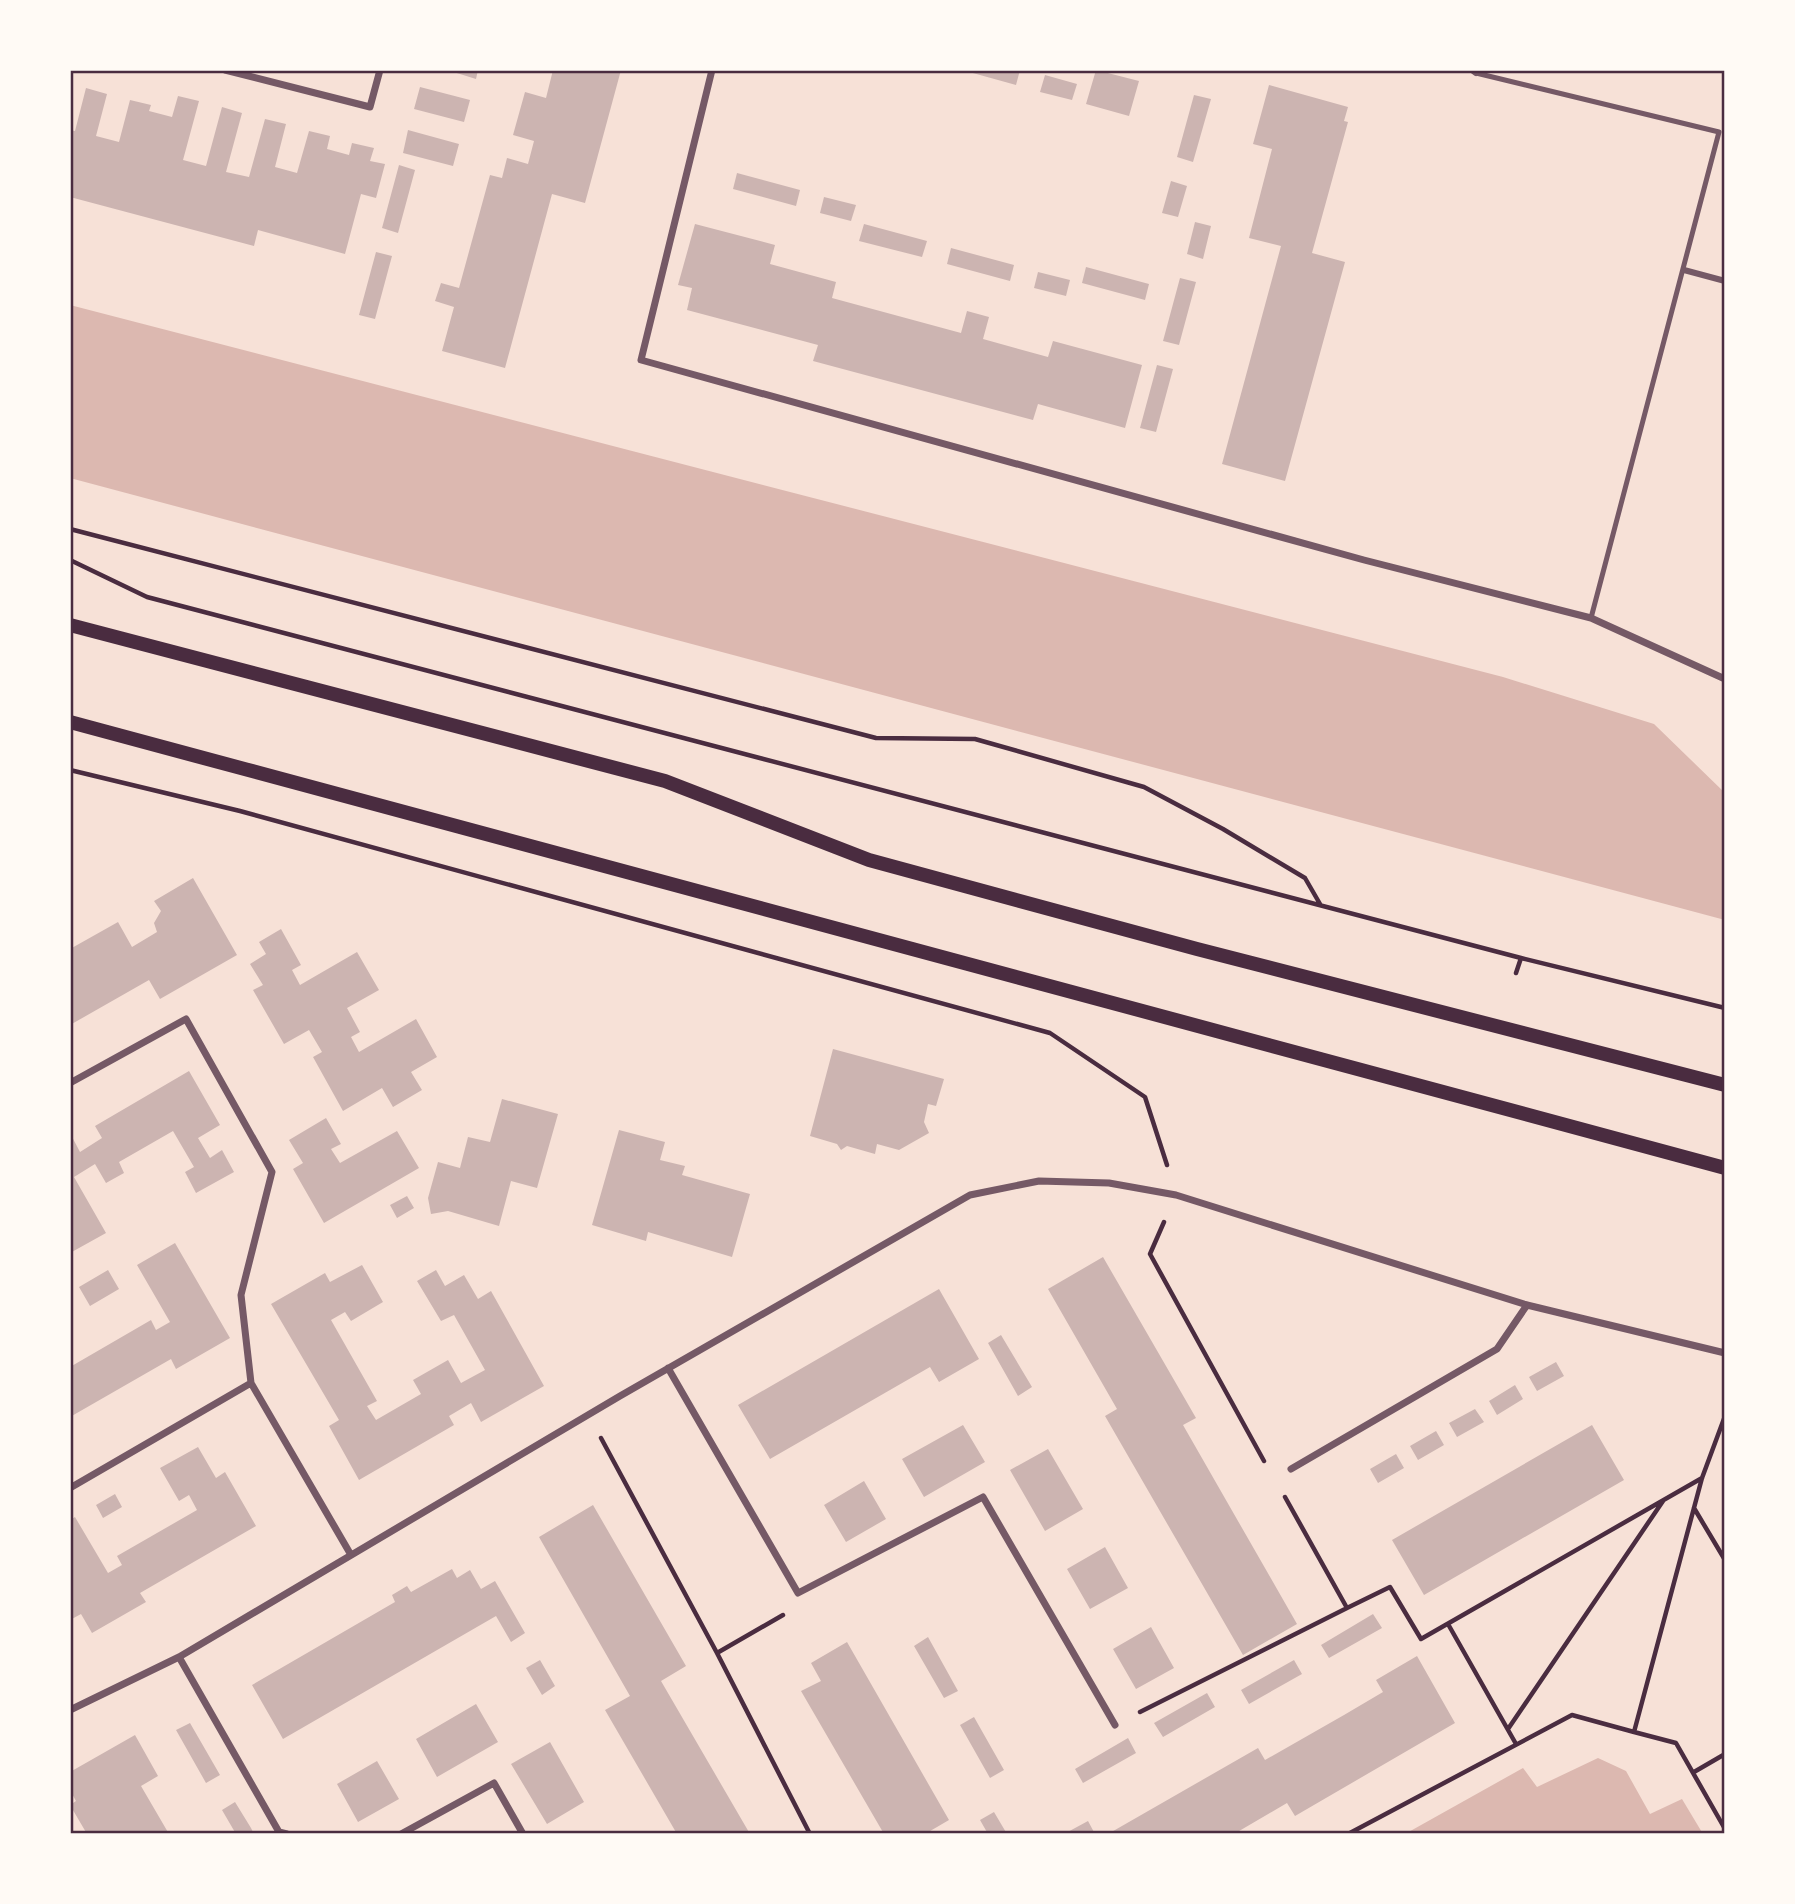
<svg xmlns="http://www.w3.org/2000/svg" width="1795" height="1904" viewBox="0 0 1795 1904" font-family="'Fira Sans Condensed',sans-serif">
  <rect width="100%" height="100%" fill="#f7e1d7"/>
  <path fill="#dcb8b0" d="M 70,305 L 1503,677 L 1654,724 L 1725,793 L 1725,920 L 70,478 Z
    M 1598,1758 L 1626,1771 L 1650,1814 L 1682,1799 L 1703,1834 L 1405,1834 L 1523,1768 L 1537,1787 Z"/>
  <path fill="#ccb4b1" d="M 447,70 L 478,70 L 476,79 Z
    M 553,70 L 621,70 L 585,203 L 552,194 L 505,368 L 442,351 L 454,307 L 435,301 L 441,283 L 459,288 L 490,175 L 502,178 L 507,158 L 528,164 L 534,141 L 513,135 L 525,92 L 546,98 Z
    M 962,70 L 1020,70 L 1016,85 Z
    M 1096,70 L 1139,81 L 1129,116 L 1086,104 Z
    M 1045,75 L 1077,84 L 1072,100 L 1040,92 Z
    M 1269,85 L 1348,107 L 1344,121 L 1348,122 L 1312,253 L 1345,262 L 1285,481 L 1222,464 L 1281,246 L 1249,238 L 1272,149 L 1253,144 Z
    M 420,87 L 470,100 L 464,122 L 414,109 Z
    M 86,88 L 107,94 L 96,136 L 119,142 L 130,100 L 151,105 L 149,111 L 172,117 L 178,96 L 199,101 L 183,160 L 206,166 L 222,107 L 242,113 L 226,172 L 249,177 L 265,119 L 286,124 L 275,167 L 297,173 L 309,131 L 330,136 L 327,149 L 349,155 L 352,143 L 374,148 L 370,161 L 385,164 L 376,198 L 361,194 L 345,254 L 258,230 L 254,246 L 70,197 L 70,130 L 75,131 Z
    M 1194,95 L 1211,99 L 1193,162 L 1177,157 Z
    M 408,130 L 459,144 L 453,166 L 403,153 Z
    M 399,165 L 415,170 L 398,233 L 382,228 Z
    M 737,173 L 800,190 L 796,206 L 733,189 Z
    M 1171,181 L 1187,186 L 1178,217 L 1162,213 Z
    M 824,197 L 856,205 L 851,221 L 820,213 Z
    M 1195,222 L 1211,226 L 1203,259 L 1187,254 Z
    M 695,224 L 775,245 L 770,264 L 836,282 L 832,298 L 961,333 L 967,311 L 989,317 L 983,339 L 1048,357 L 1053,341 L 1142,365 L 1125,428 L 1038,404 L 1033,420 L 813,361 L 818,345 L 687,310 L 692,288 L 678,285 Z
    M 864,224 L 927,241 L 922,257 L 859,241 Z
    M 951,248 L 1014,265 L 1010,281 L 947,264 Z
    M 376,252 L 392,256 L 375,319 L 359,315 Z
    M 1086,267 L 1149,284 L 1145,300 L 1082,283 Z
    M 1038,272 L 1070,280 L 1066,296 L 1034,288 Z
    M 1180,278 L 1196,282 L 1179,345 L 1163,341 Z
    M 1157,365 L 1173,369 L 1156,432 L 1140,428 Z
    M 193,878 L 237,955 L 160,999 L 149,980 L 70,1025 L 70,949 L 118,922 L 132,947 L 157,932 L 154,923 L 161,911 L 154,901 Z
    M 281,929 L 301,965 L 292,970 L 300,985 L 357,952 L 379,990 L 347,1008 L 360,1032 L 351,1037 L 359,1052 L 416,1019 L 437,1057 L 411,1072 L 422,1090 L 393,1107 L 382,1088 L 343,1111 L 313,1057 L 322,1052 L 309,1030 L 284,1044 L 253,990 L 263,985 L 250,964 L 266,954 L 259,942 Z
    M 833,1049 L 944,1079 L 936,1106 L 928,1104 L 924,1122 L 929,1133 L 899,1150 L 877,1144 L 875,1154 L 847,1146 L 841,1150 L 837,1144 L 810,1136 Z
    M 189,1071 L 220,1125 L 198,1138 L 210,1158 L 222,1150 L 234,1172 L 196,1193 L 185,1172 L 194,1167 L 173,1131 L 119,1162 L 124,1173 L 106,1183 L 95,1164 L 74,1177 L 106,1233 L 70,1253 L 70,1133 L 80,1152 L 102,1138 L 95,1126 Z
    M 502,1099 L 558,1114 L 537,1188 L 511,1181 L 499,1226 L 448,1211 L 431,1214 L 428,1198 L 438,1162 L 460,1168 L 468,1137 L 490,1142 Z
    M 326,1118 L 341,1144 L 331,1149 L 340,1163 L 397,1131 L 419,1168 L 324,1223 L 293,1169 L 303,1163 L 289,1140 Z
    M 619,1130 L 665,1142 L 660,1160 L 685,1166 L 682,1175 L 750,1194 L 732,1257 L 648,1232 L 646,1241 L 592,1225 Z
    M 407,1196 L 414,1208 L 397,1218 L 390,1205 Z
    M 175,1243 L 230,1338 L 176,1369 L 171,1359 L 70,1417 L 70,1367 L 151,1320 L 156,1330 L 170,1322 L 137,1265 Z
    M 1103,1257 L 1196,1418 L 1183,1425 L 1297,1624 L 1243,1655 L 1105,1416 L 1117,1409 L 1048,1289 Z
    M 362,1265 L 383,1302 L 351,1321 L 345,1312 L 331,1320 L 377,1401 L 367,1406 L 376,1420 L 421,1394 L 413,1380 L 448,1360 L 461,1383 L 485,1370 L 454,1315 L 441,1321 L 417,1281 L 436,1270 L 445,1286 L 464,1275 L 478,1299 L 491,1291 L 544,1386 L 481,1422 L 471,1403 L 449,1416 L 454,1425 L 359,1480 L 329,1426 L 339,1420 L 271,1304 L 325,1273 L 330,1282 Z
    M 108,1270 L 119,1289 L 90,1306 L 79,1287 Z
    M 939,1289 L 979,1359 L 939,1382 L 930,1367 L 770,1459 L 738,1405 Z
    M 1001,1335 L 1032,1387 L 1018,1396 L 988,1343 Z
    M 1556,1362 L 1564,1376 L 1537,1391 L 1529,1377 Z
    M 1515,1385 L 1523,1399 L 1497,1415 L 1489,1401 Z
    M 1475,1409 L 1484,1422 L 1457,1437 L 1449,1423 Z
    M 963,1425 L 985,1462 L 924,1497 L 902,1459 Z
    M 1592,1425 L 1624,1480 L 1424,1595 L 1392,1540 Z
    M 1436,1431 L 1444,1445 L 1418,1460 L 1410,1446 Z
    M 198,1447 L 216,1478 L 225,1472 L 256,1526 L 140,1593 L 146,1602 L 92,1633 L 81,1614 L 70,1620 L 70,1520 L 75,1517 L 108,1573 L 122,1565 L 117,1556 L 197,1510 L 189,1495 L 179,1501 L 160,1468 Z
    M 1048,1449 L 1083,1509 L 1045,1531 L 1010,1470 Z
    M 1396,1454 L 1404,1468 L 1378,1483 L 1370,1469 Z
    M 864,1481 L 886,1519 L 846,1542 L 824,1505 Z
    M 115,1494 L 122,1507 L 103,1518 L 96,1505 Z
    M 593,1505 L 686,1666 L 661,1681 L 750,1834 L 677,1834 L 605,1710 L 630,1696 L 539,1537 Z
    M 1105,1547 L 1128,1588 L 1090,1609 L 1067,1569 Z
    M 452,1569 L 457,1578 L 470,1570 L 481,1589 L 495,1581 L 525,1633 L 511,1642 L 496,1616 L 283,1739 L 252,1685 L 395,1602 L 392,1595 L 407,1586 L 411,1592 Z
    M 1373,1614 L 1382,1628 L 1329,1658 L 1321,1645 Z
    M 1151,1627 L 1174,1668 L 1136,1689 L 1113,1649 Z
    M 928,1637 L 958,1691 L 944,1698 L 914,1646 Z
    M 847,1642 L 949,1820 L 925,1834 L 884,1834 L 801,1691 L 821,1681 L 811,1663 Z
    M 1417,1656 L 1455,1723 L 1295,1816 L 1287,1803 L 1234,1834 L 1108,1834 L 1258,1748 L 1265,1760 L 1344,1715 L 1383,1692 L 1376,1680 Z
    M 540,1660 L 555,1686 L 542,1695 L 526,1668 Z
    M 1294,1660 L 1302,1674 L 1249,1704 L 1241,1690 Z
    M 1207,1693 L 1215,1707 L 1163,1737 L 1154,1723 Z
    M 476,1704 L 498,1742 L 437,1777 L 416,1739 Z
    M 974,1717 L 1004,1770 L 990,1778 L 960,1725 Z
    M 190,1723 L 220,1775 L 206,1783 L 176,1730 Z
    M 135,1735 L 158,1776 L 141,1786 L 169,1834 L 87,1834 L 70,1805 L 76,1801 L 70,1790 L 70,1772 Z
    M 1128,1738 L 1136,1753 L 1083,1783 L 1075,1769 Z
    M 550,1742 L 584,1802 L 547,1824 L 511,1764 Z
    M 377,1761 L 399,1799 L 358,1822 L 337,1784 Z
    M 235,1802 L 251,1828 L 254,1834 L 236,1834 L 222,1810 Z
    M 994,1812 L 1007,1834 L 988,1834 L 980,1820 Z
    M 1088,1821 L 1095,1834 L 1064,1834 Z"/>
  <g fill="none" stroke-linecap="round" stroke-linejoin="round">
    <path stroke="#4a2c40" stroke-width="4.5" d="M 70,529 L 876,738 L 975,739 L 1144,787 L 1223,829 L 1305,878 L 1320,904
      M 70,560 L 147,597 L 1521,958 L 1725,1008
      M 70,770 L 240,811 L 1050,1033 L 1145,1097 L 1167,1165
      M 1516,973 L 1521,958
      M 1164,1222 L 1150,1254 L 1264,1461
      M 1725,1416 L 1702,1478 L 1634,1732 L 1676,1743 L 1725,1829
      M 601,1438 L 717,1653
      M 1694,1508 L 1725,1560
      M 1347,1608 L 1390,1587 L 1421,1639 L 1702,1478
      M 783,1615 L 717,1653 L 810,1834
      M 1448,1624 L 1516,1744
      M 1140,1712 L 1347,1608 L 1285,1497
      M 1508,1729 L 1663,1501
      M 1694,1772 L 1725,1754
      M 1348,1834 L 1572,1715 L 1634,1732"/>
    <path stroke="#755966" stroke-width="5" d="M 1476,73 L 1719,132 L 1591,618"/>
    <path stroke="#755966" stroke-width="6" d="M 1472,70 L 1476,73
      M 1684,270 L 1725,281"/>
    <path stroke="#755966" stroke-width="7" d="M 225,70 L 370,107 L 380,70
      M 712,70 L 641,360 L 1364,560 L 1591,618 L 1725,679
      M 70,1083 L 186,1019 L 272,1172 L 241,1295 L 251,1383 L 351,1555
      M 668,1368 L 798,1593 L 983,1497 L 1115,1725
      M 1291,1469 L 1497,1349 L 1527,1305
      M 70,1488 L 251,1383
      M 179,1657 L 279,1832 L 287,1834
      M 70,1710 L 179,1657 L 620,1396 L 970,1195 L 1039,1181 L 1109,1183 L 1176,1195 L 1527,1305 L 1725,1353
      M 401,1834 L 494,1783 L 523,1834"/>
    <path stroke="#4a2c40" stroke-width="14" d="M 70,625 L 665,781 L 869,860 L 1197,949 L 1725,1085
      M 70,722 L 1725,1168"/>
  </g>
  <rect width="1795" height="1904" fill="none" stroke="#fffaf5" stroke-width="144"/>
  <rect x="72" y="72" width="1651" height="1760" fill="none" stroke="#4a2c40" stroke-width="2.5"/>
</svg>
